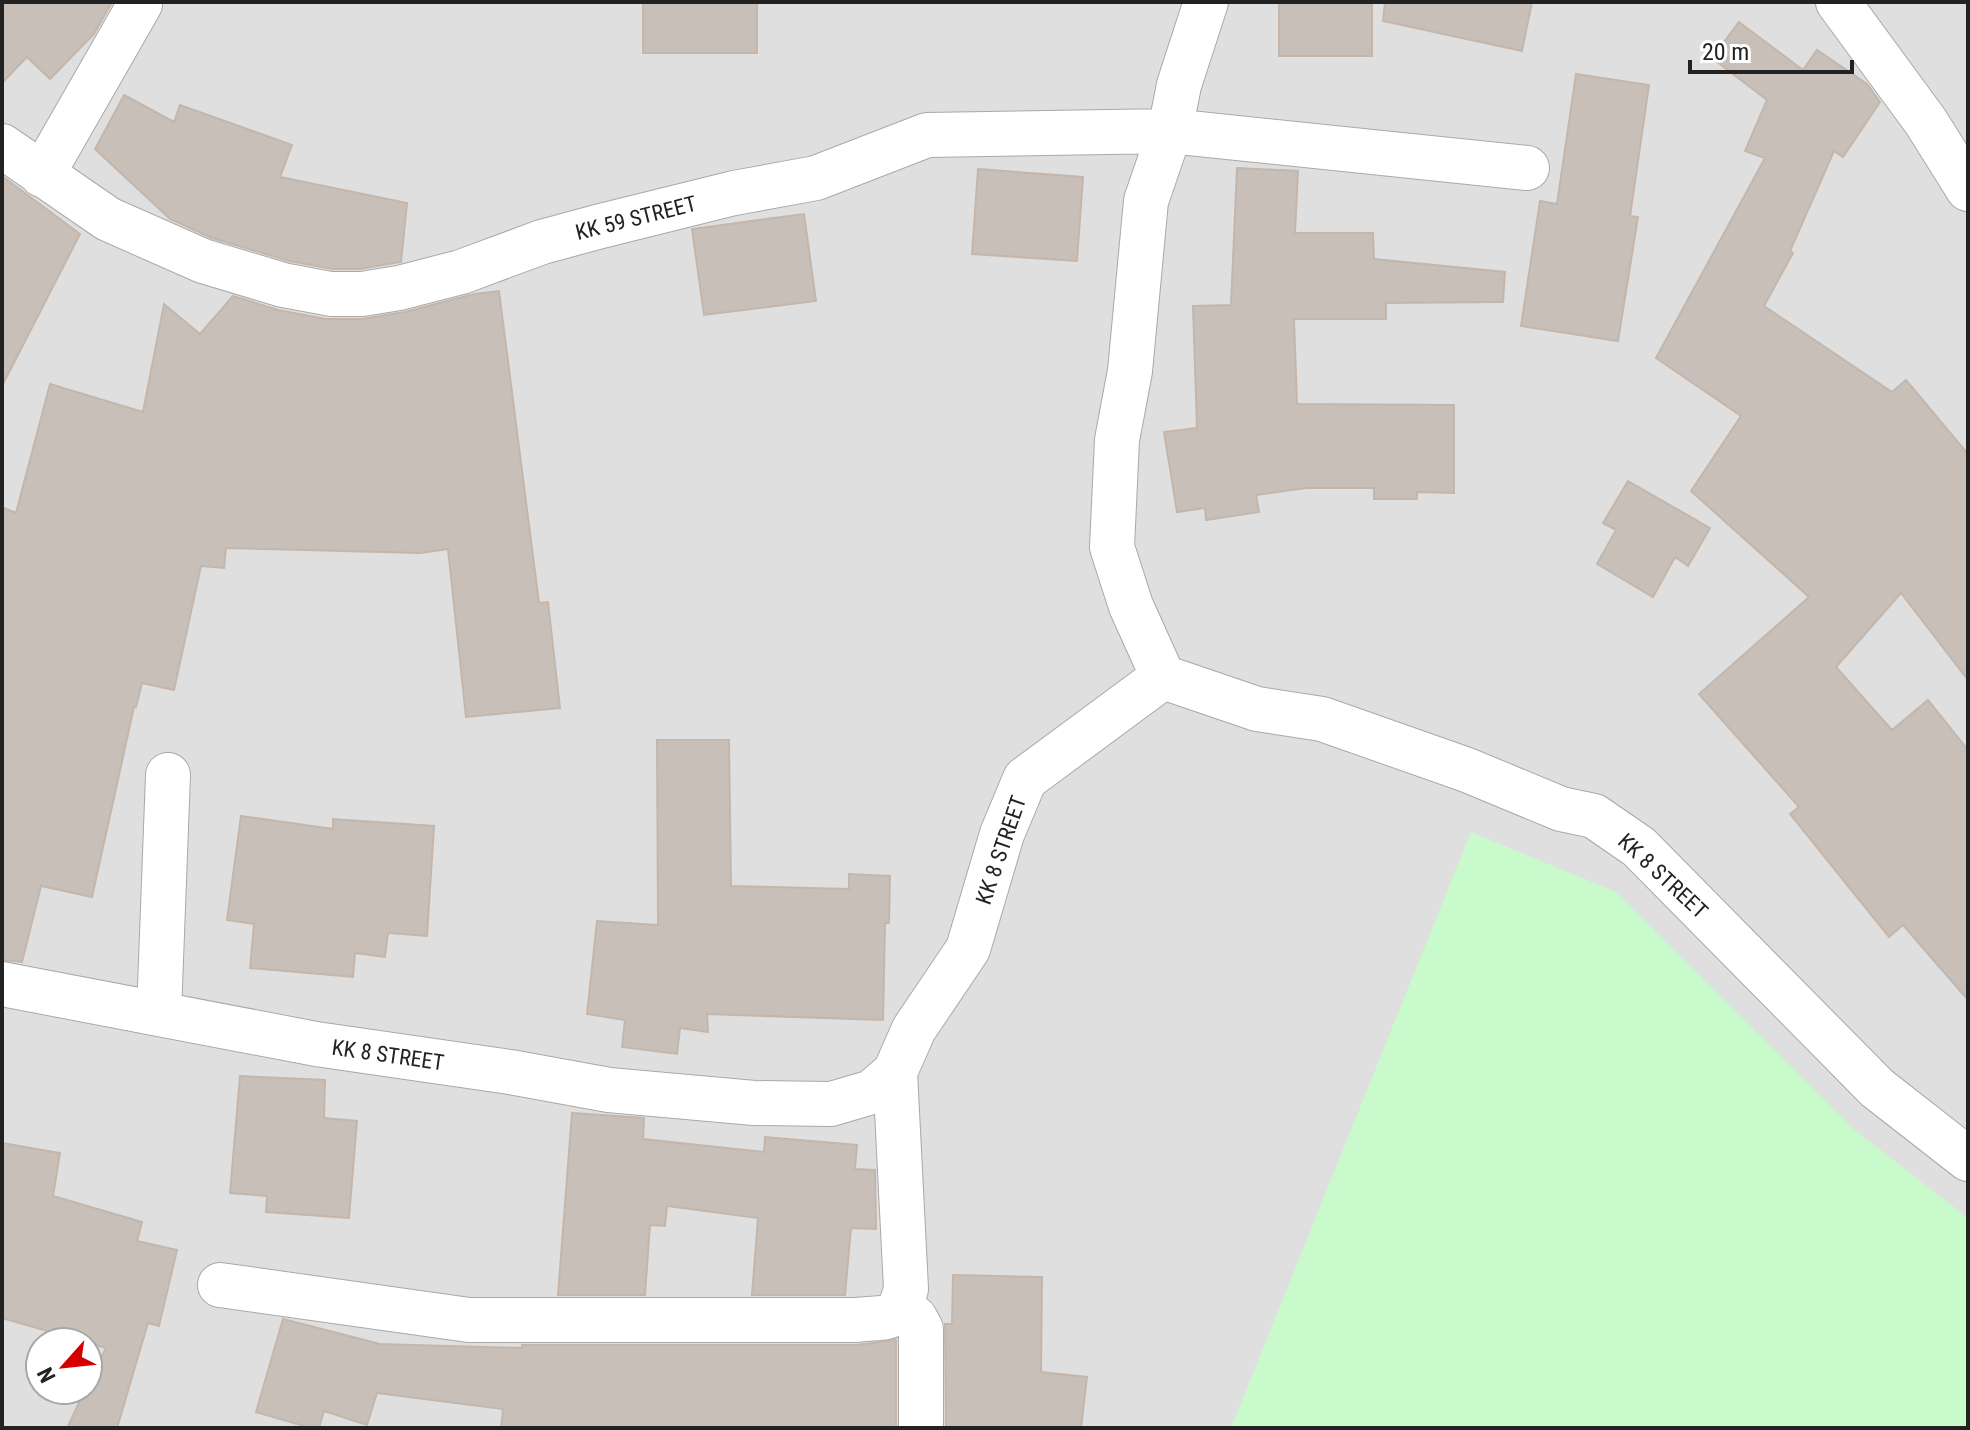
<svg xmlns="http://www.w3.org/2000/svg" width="1970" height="1430" viewBox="0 0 1970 1430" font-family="'Roboto Condensed',sans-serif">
  <rect width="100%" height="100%" fill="#f2efe9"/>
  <path fill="#e0dfdf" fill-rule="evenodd" d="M 2,2 L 1968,2 L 1968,1428 L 2,1428 ZM 40,1342 L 88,1342 L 88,1390 L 40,1390 Z"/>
  <path fill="#c8facc" d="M 1471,832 L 1616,892 L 1856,1131 L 1968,1218 L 1968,1428 L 1231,1428 Z"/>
  <path fill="#c7bfb8" stroke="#c4b6ab" stroke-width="2" d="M 2,2 L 112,2 L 94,34 L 50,79 L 27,57 L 2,83 Z
    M 643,2 L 757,2 L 757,53 L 643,53 Z
    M 1279,2 L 1372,2 L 1372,56 L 1279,56 Z
    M 1385,2 L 1532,2 L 1522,51 L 1383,21 Z
    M 1739,22 L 1803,70 L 1817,50 L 1867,84 L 1880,102 L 1843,157 L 1834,151 L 1790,251 L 1793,253 L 1764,306 L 1892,392 L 1906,380 L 1968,454 L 1968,680 L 1901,593 L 1836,667 L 1892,730 L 1928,700 L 1968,750 L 1968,1000 L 1903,925 L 1889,937 L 1790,814 L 1799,807 L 1699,694 L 1809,597 L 1691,491 L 1741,416 L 1656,358 L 1765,158 L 1745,151 L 1767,100 L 1712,58 Z
    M 1576,74 L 1649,85 L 1630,216 L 1638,217 L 1618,341 L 1521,326 L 1540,201 L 1557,204 Z
    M 124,95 L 174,122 L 180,105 L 292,145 L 280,177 L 407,203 L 401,262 L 360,269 L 333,269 L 289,261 L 212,238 L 170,219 L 95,149 Z
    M 1237,168 L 1298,171 L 1295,233 L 1373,233 L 1374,259 L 1505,272 L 1503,302 L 1386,303 L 1386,319 L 1294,319 L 1297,404 L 1454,405 L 1454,493 L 1417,492 L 1417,499 L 1374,499 L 1374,488 L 1306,488 L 1256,495 L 1259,512 L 1206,520 L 1205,508 L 1177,512 L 1164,432 L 1197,428 L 1193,306 L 1231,305 Z
    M 978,169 L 1083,177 L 1077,261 L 972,254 Z
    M 2,176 L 80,234 L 2,386 Z
    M 804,214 L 816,301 L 704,315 L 692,229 Z
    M 499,291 L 539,603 L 548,602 L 560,708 L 466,717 L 448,549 L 420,553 L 226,548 L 224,568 L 201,566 L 174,690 L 142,683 L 136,707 L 134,707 L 92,897 L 41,886 L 22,962 L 2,960 L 2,507 L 16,513 L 50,384 L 143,412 L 164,304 L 200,334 L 233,296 L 278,310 L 326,319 L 362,319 L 405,312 L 474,294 Z
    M 1628,481 L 1710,528 L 1688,566 L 1675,557 L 1653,597 L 1597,564 L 1616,530 L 1603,523 Z
    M 657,740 L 729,740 L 731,886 L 849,889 L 849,874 L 890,876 L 889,923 L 885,923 L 883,1020 L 707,1014 L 708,1032 L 680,1028 L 677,1054 L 622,1047 L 625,1020 L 587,1014 L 597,921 L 658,925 Z
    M 241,816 L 333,829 L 333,819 L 434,826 L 427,936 L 388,933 L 385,957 L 355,953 L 353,977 L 250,968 L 254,924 L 227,920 Z
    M 240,1076 L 325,1080 L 324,1118 L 357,1121 L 349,1218 L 266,1212 L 267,1196 L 230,1193 Z
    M 572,1113 L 644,1118 L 643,1139 L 764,1152 L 765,1137 L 857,1145 L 855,1169 L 875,1170 L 876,1229 L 851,1228 L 845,1295 L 752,1295 L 758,1218 L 667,1206 L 665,1226 L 650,1225 L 645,1295 L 558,1295 Z
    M 2,1143 L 60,1153 L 53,1196 L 142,1222 L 137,1241 L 177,1250 L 159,1326 L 148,1323 L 117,1428 L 67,1428 L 85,1390 L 88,1390 L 88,1385 L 106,1348 L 2,1318 Z
    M 953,1275 L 1042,1277 L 1041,1372 L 1087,1377 L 1081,1428 L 946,1428 L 945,1324 L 952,1324 Z
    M 283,1319 L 380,1344 L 522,1348 L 522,1345 L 856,1345 L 896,1340 L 896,1428 L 501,1428 L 503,1409 L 377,1393 L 367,1425 L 324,1411 L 319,1428 L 311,1428 L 256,1412 Z"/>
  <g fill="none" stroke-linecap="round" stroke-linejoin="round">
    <defs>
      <path id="minor" d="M 1838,2 L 1926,122 L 1968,189
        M 2,146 L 108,219 L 203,261 L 283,285 L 331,294 L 362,294 L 399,288 L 461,272 L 542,242 L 601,226 L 734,193 L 816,178 L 927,135 L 1170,131 L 1179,85 L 1206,2
        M 42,175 L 140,4
        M 1163,677 L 1131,606 L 1112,547 L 1117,440 L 1130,371 L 1146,201 L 1170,131 L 1527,168
        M 2,984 L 316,1044 L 510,1072 L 609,1090 L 754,1103 L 831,1104 L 872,1092 L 895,1072 L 914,1029 L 968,949 L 1002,834 L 1025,779 L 1163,677 L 1257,709 L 1322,719 L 1467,770 L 1561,809 L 1594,816 L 1639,847 L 1877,1088 L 1968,1159
        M 159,1013 L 168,775
        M 220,1285 L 469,1320 L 856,1320 C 888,1316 897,1324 906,1289 L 895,1072
        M 901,1309 L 915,1318 L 921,1329 L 921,1428"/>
    </defs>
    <use href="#minor" stroke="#a9a9a9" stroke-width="46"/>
    <use href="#minor" stroke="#fff" stroke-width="44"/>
  </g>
  <g text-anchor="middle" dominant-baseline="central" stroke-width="8" stroke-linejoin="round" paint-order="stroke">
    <g font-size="22" fill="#222" stroke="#fff">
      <text transform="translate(636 218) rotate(-14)">KK 59 STREET</text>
      <text transform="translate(1001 850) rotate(-71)">KK 8 STREET</text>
      <text transform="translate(1663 876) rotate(43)">KK 8 STREET</text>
      <text transform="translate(388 1055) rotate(8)">KK 8 STREET</text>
    </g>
  </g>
  <rect width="1970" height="1430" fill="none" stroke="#222222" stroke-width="8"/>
  <g transform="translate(64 1366) rotate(243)"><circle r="38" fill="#ffffff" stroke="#a7a7a7" stroke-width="2"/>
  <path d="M0-6L14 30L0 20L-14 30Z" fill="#d40000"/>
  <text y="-12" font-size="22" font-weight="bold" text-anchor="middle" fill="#222222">N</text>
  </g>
  <path d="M1690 60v12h162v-12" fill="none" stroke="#222222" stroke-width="4"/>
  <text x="1702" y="60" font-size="24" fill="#222222" stroke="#ffffff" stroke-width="6" paint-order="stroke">20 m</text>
</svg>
